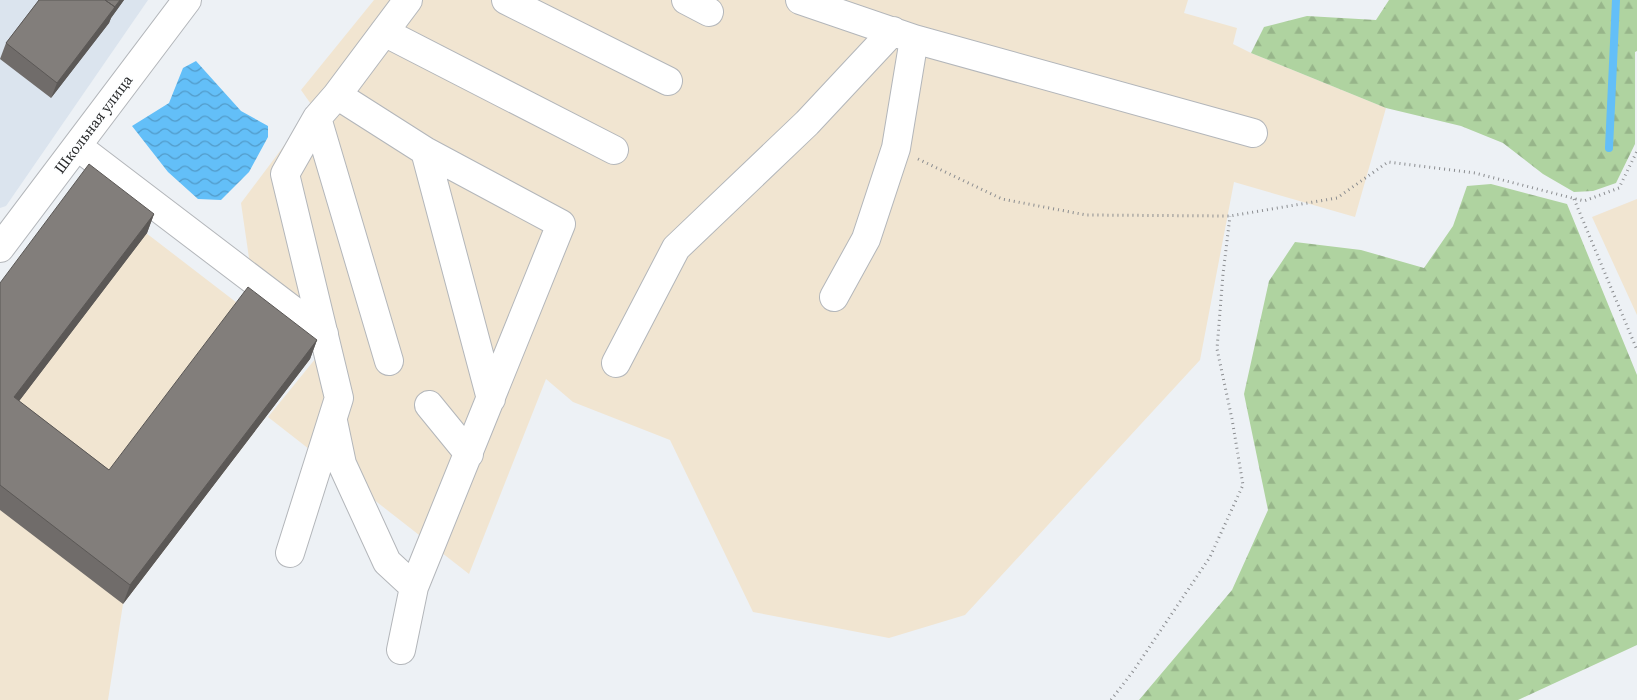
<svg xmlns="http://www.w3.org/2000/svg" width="1637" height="700" viewBox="0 0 1637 700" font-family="'Source Serif 4',serif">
  <defs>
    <pattern id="forest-firs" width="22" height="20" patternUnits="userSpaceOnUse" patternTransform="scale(1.25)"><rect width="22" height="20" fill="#afd3a0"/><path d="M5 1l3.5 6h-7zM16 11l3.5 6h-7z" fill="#97b58a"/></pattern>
    <pattern id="water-waves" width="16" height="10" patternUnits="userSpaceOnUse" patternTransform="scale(1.25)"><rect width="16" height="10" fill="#63bff8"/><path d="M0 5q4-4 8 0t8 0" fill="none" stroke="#529bc9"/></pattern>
  </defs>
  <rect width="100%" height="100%" fill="#edf1f5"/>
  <path fill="#dbe4ee" d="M 0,0 L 148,0 L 6,206 L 0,208 Z"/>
  <path fill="#f1e5d1" d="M 374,0 L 1188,0 L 1184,13 L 1237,28 L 1233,44 L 1251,53 L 1386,108 L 1355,217 L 1234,182 L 1200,360 L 965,615 L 889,638 L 753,612 L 670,440 L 573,402 L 546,379 L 469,574 L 268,417 L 320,353 L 256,306 L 241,203 L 313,107 L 301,90 Z
    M 81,183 L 310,359 L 123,604 L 108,700 L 0,700 L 0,292 Z
    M 1637,199 L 1637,315 L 1592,217 Z"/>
  <path fill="url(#forest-firs)" d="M 1389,0 L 1637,0 L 1637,51 L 1635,52 L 1635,144 L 1616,183 L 1593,191 L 1574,192 L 1543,174 L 1503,143 L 1461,126 L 1386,108 L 1251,53 L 1264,27 L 1307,16 L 1376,20 Z
    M 1491,184 L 1567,204 L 1637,375 L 1637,645 L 1518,700 L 1139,700 L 1232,590 L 1268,510 L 1244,394 L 1269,281 L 1295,242 L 1361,250 L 1424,268 L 1453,226 L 1467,186 Z"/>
  <path fill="url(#water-waves)" d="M 196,61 L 241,111 L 268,126 L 268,137 L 249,172 L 221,200 L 198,199 L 168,172 L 132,126 L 169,103 L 183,68 Z"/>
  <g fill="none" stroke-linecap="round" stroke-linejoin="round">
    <path stroke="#63bff8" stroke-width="8" d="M 1609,148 L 1616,0"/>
    <defs>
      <path id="minor" d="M 506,0 L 668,81
        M 686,0 L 709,12
        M 800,0 L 914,39 L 1253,133
        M 384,32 L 614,150
        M 337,95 L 425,151 L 561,224 L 414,587 L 401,650
        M 317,118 L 389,361
        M 77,146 L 324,334
        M 425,151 L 491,399
        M 0,248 L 187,0
        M 834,297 L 866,239 L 896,148 L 914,39
        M 616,363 L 676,248 L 807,123 L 893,31
        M 429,405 L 469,454
        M 333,421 L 342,464 L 387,562 L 414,587
        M 290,553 L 339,398 L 285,174 L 317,118 L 337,95 L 408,0"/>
    </defs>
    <use href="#minor" stroke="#b3b6ba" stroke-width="30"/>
    <path stroke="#8b8d90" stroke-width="3" stroke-dasharray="1 4" stroke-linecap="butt" d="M 918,159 L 1002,199 L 1086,215 L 1230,216 L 1337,198 L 1388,162 L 1475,173 L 1584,201 L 1619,188 L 1637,151
      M 1574,199 L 1637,350
      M 1111,700 L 1134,670 L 1210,557 L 1243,485 L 1232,419 L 1217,349 L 1223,274 L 1230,216"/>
    <use href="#minor" stroke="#fff" stroke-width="28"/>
  </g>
  <path fill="#706c6a" d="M 39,0 L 124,0 L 111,18 L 109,23 L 51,98 L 0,59 L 6,43 Z
    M 154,214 L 147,233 L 19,401 L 109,470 L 317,340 L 310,359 L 123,604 L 0,510 L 0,283 Z"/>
  <path fill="#5b5856" d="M 120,0 L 124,0 L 111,18 L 109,23 L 51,98 L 57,83 Z
    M 154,214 L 147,233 L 7,417 L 14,397 Z
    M 317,340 L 310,359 L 123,604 L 130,585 Z"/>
  <path fill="#827e7b" stroke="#5b5856" d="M 39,0 L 105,0 L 115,7 L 57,83 L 6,43 Z
    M 105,0 L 120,0 L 114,8 L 115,7 Z
    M 89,164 L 154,214 L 14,397 L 109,470 L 248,287 L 317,340 L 130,585 L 0,485 L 0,283 Z"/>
  <g text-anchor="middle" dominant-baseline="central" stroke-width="4" stroke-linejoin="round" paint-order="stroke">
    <g font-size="15" fill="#28292a" stroke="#fdfeff">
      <text transform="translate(93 124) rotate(-53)">Школьная улица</text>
    </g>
  </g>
</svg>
